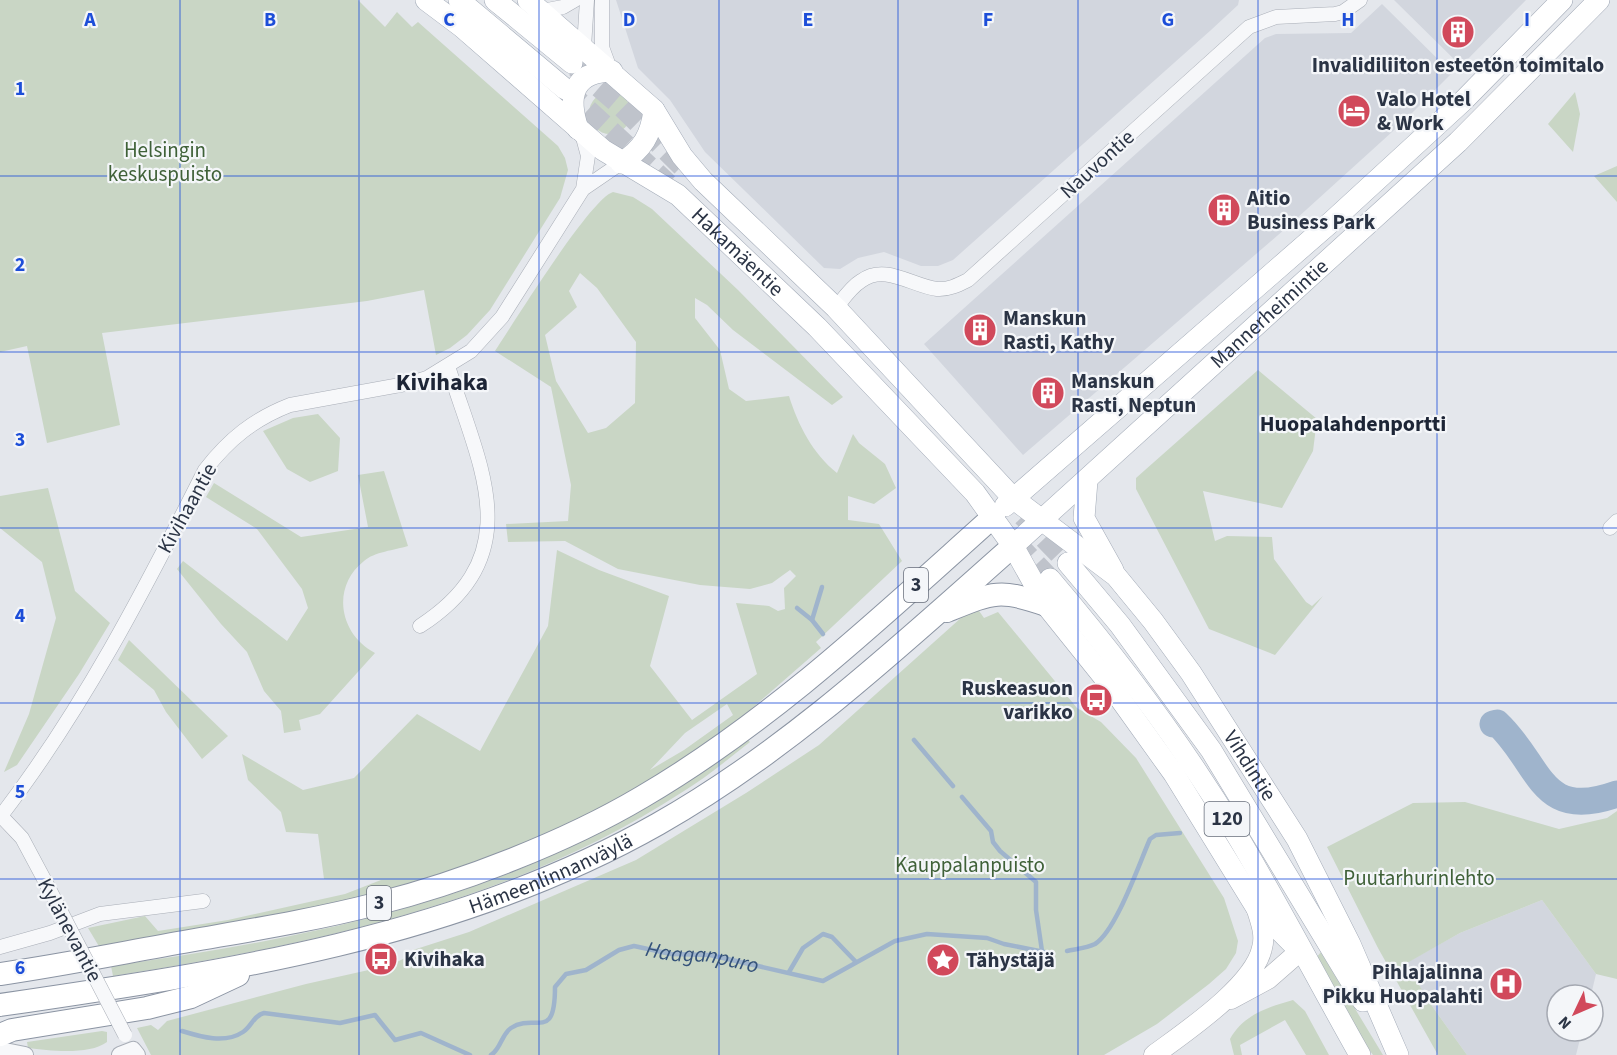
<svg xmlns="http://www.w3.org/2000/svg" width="1617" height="1055" viewBox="0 0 1617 1055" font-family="'Source Sans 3',sans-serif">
  <rect width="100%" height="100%" fill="#e4e7ec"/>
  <path fill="#d2d6de" d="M 616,0 L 1239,0 L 1238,5 L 1211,30 L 953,260 L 938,266 L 921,266 L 884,252 L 858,258 L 840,269 L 824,268 L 705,152 L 670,100 L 638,68 Z
    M 1394,0 L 1526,0 L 1461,66 Z
    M 1382,4 L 1452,73 L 1403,122 L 1285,229 L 1023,455 L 924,344 L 1265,38 L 1276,34 L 1351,33 Z
    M 1542,900 L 1596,974 L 1591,995 L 1557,995 L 1557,1031 L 1582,1031 L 1576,1055 L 1467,1055 L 1427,999 L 1406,963 L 1460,933 Z"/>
  <path fill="#c9d6c5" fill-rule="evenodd" d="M 0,0 L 358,0 L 385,27 L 397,12 L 412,27 L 418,22 L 558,146 L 565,158 L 568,170 L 560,198 L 490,310 L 467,335 L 450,348 L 436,355 L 424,290 L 367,301 L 102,333 L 120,425 L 47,443 L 27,346 L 0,352 Z
    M589 113a21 21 0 1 1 42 0a21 21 0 1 1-42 0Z
    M 1575,92 L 1580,114 L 1573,152 L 1548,124 Z
    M 1617,166 L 1617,202 L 1594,176 Z
    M 613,192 L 633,197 L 652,209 L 738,290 L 843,397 L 832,405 L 733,330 L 707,305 L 695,298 L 695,318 L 720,350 L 729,389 L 746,401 L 789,396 C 798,425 813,454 837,473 L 853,434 L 859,443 L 885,464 L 896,488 L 874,504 L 848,496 L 848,520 L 879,524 L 902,561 L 816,642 L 821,648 L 726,731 L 631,792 L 542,837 L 492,858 L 340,905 L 100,948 L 88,928 L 145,916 L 158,931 L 228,920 L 345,894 L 381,880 L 324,879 L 318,834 L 286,832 L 281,812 L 248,780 L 242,754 L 303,790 L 354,778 L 417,714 L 480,751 L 548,626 L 557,550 L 599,570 L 669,596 L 650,666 L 692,720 L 757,674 L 736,603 L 769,606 L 778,611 L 785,609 L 784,588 L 796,576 L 790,570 L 772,583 L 750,589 L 700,585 L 618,569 L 565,541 L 508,542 L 506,524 L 568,521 L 571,485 L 551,387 L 495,351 C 513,324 590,199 613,192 ZM 580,273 L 597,288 L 636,342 L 635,403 L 606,428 L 588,433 L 556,381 L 545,335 L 577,307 L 569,291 ZM 727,704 L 733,715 L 684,750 L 650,770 L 685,733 Z
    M 1258,370 L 1317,419 L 1313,451 L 1282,508 L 1203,491 L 1215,541 L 1227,536 L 1272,537 L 1274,559 L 1306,602 L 1312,606 L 1323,596 L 1275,655 L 1209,629 L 1136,489 L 1136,478 Z
    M 318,414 L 340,438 L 338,471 L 310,482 L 287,469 L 263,431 L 293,418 Z
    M 384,471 L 408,546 C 395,550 374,552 364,561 C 331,587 339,634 375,653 L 320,714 L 299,720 L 301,730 L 284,733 L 281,711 L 264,691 L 247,652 L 221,624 L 177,569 L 183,561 L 287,641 L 308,608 L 302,589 L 257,529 L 206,497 L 214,483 L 301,537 L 368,527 L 358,475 Z
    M 48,488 L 75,591 L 110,623 L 79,674 L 17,765 L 4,772 L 29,714 L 56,618 L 42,562 L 0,528 L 0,496 Z
    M 977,608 L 984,618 L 998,612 L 1077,708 L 1101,722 L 1136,758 L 1224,898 L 1238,941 L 1236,953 L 1226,969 L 1209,984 L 1157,1024 L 1104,1055 L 151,1055 L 137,1028 L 151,1025 L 158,1030 L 167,1021 L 306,984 L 391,965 L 405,958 L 405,954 L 410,951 L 469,932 L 636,860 L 746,793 L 819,745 L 962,617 Z
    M 129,640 L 228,736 L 202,759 L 166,712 L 154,690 L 118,660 Z
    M 747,739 L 750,742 C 728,759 707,777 684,791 C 513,903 312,945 113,976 L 111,966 C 266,944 426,916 569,847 C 589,837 608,824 627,812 C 667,788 707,763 747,739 Z
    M 1465,802 L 1559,829 L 1607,818 L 1617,811 L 1617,979 L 1596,974 L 1542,900 L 1460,933 L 1407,963 L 1427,999 L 1467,1055 L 1438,1055 L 1378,948 L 1327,847 L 1413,803 Z
    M 1321,952 L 1322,954 L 1383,1055 L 1373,1055 L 1368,1048 L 1316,958 Z
    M 1293,1000 L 1305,1011 L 1329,1055 L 1306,1055 L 1285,1020 L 1240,1045 L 1242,1055 L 1234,1055 L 1230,1039 C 1243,1015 1268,1007 1293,1000 Z
    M 102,1031 L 107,1032 L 107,1042 C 90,1055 51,1051 28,1048 L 27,1042 Z"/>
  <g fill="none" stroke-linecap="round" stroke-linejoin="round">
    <g stroke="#9fb4cc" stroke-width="4.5">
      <path d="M 797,608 L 812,620 L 823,634"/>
      <path d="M 812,620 L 822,587"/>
      <path d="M 914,740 L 953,786"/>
      <path d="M 962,797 L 991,831 L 993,842 L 1000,851 L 1036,882 L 1036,910 L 1042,951"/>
      <path d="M 1067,951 C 1076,949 1087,948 1095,944 C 1116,931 1139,864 1150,839 L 1156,835 L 1180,833"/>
      <path d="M 789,972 L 803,948 L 823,934 L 832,937 L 856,962"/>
      <path d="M 182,1031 C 201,1037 225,1044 243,1032 C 252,1026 253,1016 264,1013 L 340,1023 L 375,1015 L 395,1040 L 421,1033 L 470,1055"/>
      <path id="s1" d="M 491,1055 C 501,1049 501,1035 511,1028 C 535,1012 555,1043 555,987 L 566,974 L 586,970 L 619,950 L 634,946 L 671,954 L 710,955 L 823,981 L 895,941 L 927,934 L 987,938 L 1004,944 L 1049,953"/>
    </g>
    <path stroke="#9fb4cc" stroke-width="27" d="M 1493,724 L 1497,723 C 1542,765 1539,822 1617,794"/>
    <path stroke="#bfc3cb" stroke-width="21" stroke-dasharray="21 10" stroke-linecap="butt" d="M 576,67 L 620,105 L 687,171
      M 565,89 L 668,184
      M 1023,516 L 1068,563
      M 1015,542 L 1050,579"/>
    <defs>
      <path id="minor" d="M 602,0 L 602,47 L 609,66
        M 542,11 L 563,7 L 575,0
        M 584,47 L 587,0
        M 583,189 L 621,163
        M 836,308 C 843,299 851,287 861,281 C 885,263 912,286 937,289 C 948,290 958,285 968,280 L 1249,27 L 1276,17 L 1335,14 L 1343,12 L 1360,0
        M 1610,528 L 1617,521
        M 420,626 C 531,554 479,466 448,366
        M 1,816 L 22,838 L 45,881
        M 0,817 C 82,711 145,589 205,470 C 229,439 254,419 290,405 L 411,383 L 427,378 L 471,351 L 502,317 L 583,189 L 588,156 L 582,134
        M 0,947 L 50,933 L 100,914 L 203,901"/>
      <path id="tertiary" d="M 0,1050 L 25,1055
        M 120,1055 L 133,1050 L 137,1055"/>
      <path id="secondary" d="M 1231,999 L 1268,979 L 1300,951
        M 1154,1055 C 1185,1032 1254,986 1262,948 C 1266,934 1260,920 1256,907"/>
      <g id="primary">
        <path id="s2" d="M 426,0 L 462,27 L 603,150 L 678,195 L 817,327 L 975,493 L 1013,546 L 1046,605 L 1111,686 L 1174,774 L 1256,907 L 1300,951"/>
        <path d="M 459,0 L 565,89"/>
        <path d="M 495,0 L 572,63"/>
        <path id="s3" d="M 528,0 L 654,110 L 682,156 L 703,181 L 836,308 L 1014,499 L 1116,576 L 1153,621 L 1191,673 L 1297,839 L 1350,944 L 1398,1055"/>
        <path d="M 578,129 C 567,96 573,72 612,71"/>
        <path d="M 621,163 C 643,149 651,135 654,110"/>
        <path d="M 1087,481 L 1084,518 L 1113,570"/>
        <path d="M 1005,506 L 1330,223 L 1463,101 L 1562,0"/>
        <path id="s4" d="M 1013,546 L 1458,142 L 1599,0"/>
        <path d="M 1068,563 L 1120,625 L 1211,750 L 1363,1001"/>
        <path d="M 1050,579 C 1118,659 1181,742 1235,832 C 1279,905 1318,981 1360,1055"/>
      </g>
      <g id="trunk">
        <path d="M 947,611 C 991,593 1000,588 1046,605"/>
        <path d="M 0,974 C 63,965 126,952 189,941 C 251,930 314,920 376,904 C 463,882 566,842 642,797 C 772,721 882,616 994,516"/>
        <path id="s5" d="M 0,1005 C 225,972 457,938 658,824 C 789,750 901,645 1013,546"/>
        <path d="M 0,1035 L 12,1030 L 147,1008 L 191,997 L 238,975"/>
      </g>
    </defs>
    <use href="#minor" stroke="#a9aeb7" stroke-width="15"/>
    <use href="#tertiary" stroke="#a9aeb7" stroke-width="18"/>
    <use href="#secondary" stroke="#a9aeb7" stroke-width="21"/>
    <use href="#primary" stroke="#a3abb8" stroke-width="22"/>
    <use href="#trunk" stroke="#8b94a3" stroke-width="24"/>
    <use href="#minor" stroke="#f7f8fa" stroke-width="14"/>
    <use href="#tertiary" stroke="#f7f8fa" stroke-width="16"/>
    <use href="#secondary" stroke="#fff" stroke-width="20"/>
    <use href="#primary" stroke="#fff" stroke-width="21"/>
    <use href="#trunk" stroke="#fff" stroke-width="22"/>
    <defs>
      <path id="minor-bridge" d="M 45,881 L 125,1035"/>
    </defs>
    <use href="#minor-bridge" stroke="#a9aeb7" stroke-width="15" stroke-linecap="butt"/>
    <use href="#minor-bridge" stroke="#f7f8fa" stroke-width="14"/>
  </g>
  <path fill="none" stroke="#1d4ed8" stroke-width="1.5" stroke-opacity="0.55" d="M 180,0 L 180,1055M 359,0 L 359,1055M 539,0 L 539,1055M 719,0 L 719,1055M 898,0 L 898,1055M 1078,0 L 1078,1055M 1258,0 L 1258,1055M 1437,0 L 1437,1055M 0,176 L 1617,176M 0,352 L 1617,352M 0,528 L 1617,528M 0,703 L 1617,703M 0,879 L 1617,879"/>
  <defs>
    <symbol id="building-disc" viewBox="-11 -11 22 22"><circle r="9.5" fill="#d1495b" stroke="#f4f6f9"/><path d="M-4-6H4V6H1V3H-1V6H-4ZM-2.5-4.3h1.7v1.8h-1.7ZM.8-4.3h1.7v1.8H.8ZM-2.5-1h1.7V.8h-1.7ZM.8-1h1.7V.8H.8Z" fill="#fff"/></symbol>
    <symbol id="hotel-disc" viewBox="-11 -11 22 22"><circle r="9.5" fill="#d1495b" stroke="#f4f6f9"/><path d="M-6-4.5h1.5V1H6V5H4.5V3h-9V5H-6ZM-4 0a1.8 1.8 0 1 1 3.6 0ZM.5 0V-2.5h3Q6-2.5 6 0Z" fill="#fff"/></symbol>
    <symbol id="bus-disc" viewBox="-11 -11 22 22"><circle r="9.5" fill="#d1495b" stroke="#f4f6f9"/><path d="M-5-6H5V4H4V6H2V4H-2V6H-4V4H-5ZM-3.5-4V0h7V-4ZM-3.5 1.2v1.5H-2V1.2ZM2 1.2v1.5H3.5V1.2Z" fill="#fff"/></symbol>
    <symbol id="sight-disc" viewBox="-11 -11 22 22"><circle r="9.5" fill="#d1495b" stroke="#f4f6f9"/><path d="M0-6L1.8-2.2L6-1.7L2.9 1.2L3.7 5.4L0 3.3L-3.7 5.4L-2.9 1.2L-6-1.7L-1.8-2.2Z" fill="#fff"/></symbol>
    <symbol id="hospital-disc" viewBox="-11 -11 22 22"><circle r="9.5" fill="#d1495b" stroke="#f4f6f9"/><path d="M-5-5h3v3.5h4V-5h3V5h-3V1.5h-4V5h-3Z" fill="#fff"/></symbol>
  </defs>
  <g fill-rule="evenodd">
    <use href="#building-disc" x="1439" y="13" width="38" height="38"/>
    <use href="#hotel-disc" x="1335" y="92" width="38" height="38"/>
    <use href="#building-disc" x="1205" y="191" width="38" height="38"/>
    <use href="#building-disc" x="961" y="311" width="38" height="38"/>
    <use href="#building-disc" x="1029" y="374" width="38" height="38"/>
    <use href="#bus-disc" x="1077" y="681" width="38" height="38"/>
    <use href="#bus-disc" x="362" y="940" width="38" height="38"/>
    <use href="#sight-disc" x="924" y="941" width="38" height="38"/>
    <use href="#hospital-disc" x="1487" y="965" width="38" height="38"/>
  </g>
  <g text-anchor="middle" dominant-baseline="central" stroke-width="4.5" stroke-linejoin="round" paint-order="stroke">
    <g fill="#f4f6f9" stroke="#676e7b" stroke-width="1.5">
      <rect x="904" y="568" width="24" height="34" rx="4.5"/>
      <rect x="1204.5" y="802" width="45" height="34" rx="4.5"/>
      <rect x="367" y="886" width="24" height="34" rx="4.5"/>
    </g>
    <g font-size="20" font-weight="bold" fill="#2b3445">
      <text x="916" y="585">3</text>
      <text x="1227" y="819">120</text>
      <text x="379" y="903">3</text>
    </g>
    <g font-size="21" font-weight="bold" fill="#2b3445" stroke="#f4f6f9" text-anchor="start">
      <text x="1458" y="65" text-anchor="middle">Invalidiliiton esteetön toimitalo</text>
      <text x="1377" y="99">Valo Hotel<tspan x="1377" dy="24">&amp; Work</tspan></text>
      <text x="1247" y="198">Aitio<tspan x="1247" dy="24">Business Park</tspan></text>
      <text x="1003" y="318">Manskun<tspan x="1003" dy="24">Rasti, Kathy</tspan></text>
      <text x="1071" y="381">Manskun<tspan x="1071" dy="24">Rasti, Neptun</tspan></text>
      <text x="1073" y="688" text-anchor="end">Ruskeasuon<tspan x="1073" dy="24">varikko</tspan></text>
      <text x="404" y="959">Kivihaka</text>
      <text x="966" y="960">Tähystäjä</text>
      <text x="1483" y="972" text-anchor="end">Pihlajalinna<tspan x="1483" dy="24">Pikku Huopalahti</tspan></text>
    </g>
    <g font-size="21" fill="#3f6138" stroke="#f4f6f9">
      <text x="165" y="150">Helsingin<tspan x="165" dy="24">keskuspuisto</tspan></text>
      <text x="970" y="865">Kauppalanpuisto</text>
      <text x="1419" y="878">Puutarhurinlehto</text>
    </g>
    <g font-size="21" fill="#2b3445" stroke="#f4f6f9">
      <text transform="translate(1097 164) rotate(-42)">Nauvontie</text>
      <text stroke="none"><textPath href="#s2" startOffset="402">Hakamäentie</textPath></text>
      <text stroke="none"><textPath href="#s4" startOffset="346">Mannerheimintie</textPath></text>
      <text transform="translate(187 508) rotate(-61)">Kivihaantie</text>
      <text stroke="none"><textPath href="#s3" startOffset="1059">Vihdintie</textPath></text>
      <text stroke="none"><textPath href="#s5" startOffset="568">Hämeenlinnanväylä</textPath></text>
      <text transform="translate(70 930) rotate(62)">Kylänevantie</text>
    </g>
    <g font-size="22" font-weight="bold" fill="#1d2536" stroke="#f4f6f9">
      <text x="1353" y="424">Huopalahdenportti</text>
    </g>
    <g font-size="22" font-style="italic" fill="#34527a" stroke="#f4f6f9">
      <text stroke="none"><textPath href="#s1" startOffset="268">Haaganpuro</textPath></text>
    </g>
    <g font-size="24" font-weight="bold" fill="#1d2536" stroke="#f4f6f9">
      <text x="442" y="382">Kivihaka</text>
    </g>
  </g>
  <g font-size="20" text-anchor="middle" font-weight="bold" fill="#1d4ed8" stroke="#f4f6f9" stroke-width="4.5" stroke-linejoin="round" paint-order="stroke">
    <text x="90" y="26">A</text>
    <text x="270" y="26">B</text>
    <text x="449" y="26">C</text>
    <text x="629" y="26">D</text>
    <text x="808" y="26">E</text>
    <text x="988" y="26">F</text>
    <text x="1168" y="26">G</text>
    <text x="1348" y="26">H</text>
    <text x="1527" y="26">I</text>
    <text x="20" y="95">1</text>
    <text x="20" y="271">2</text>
    <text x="20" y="446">3</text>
    <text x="20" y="622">4</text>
    <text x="20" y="798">5</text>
    <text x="20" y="974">6</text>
  </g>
  <g transform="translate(1575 1013) rotate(226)"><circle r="28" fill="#f4f6f9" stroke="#a4a8b1" stroke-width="1.5"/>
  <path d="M0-4.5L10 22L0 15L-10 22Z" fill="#d1495b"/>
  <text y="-9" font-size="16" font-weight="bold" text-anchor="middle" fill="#2b3445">N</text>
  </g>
</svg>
